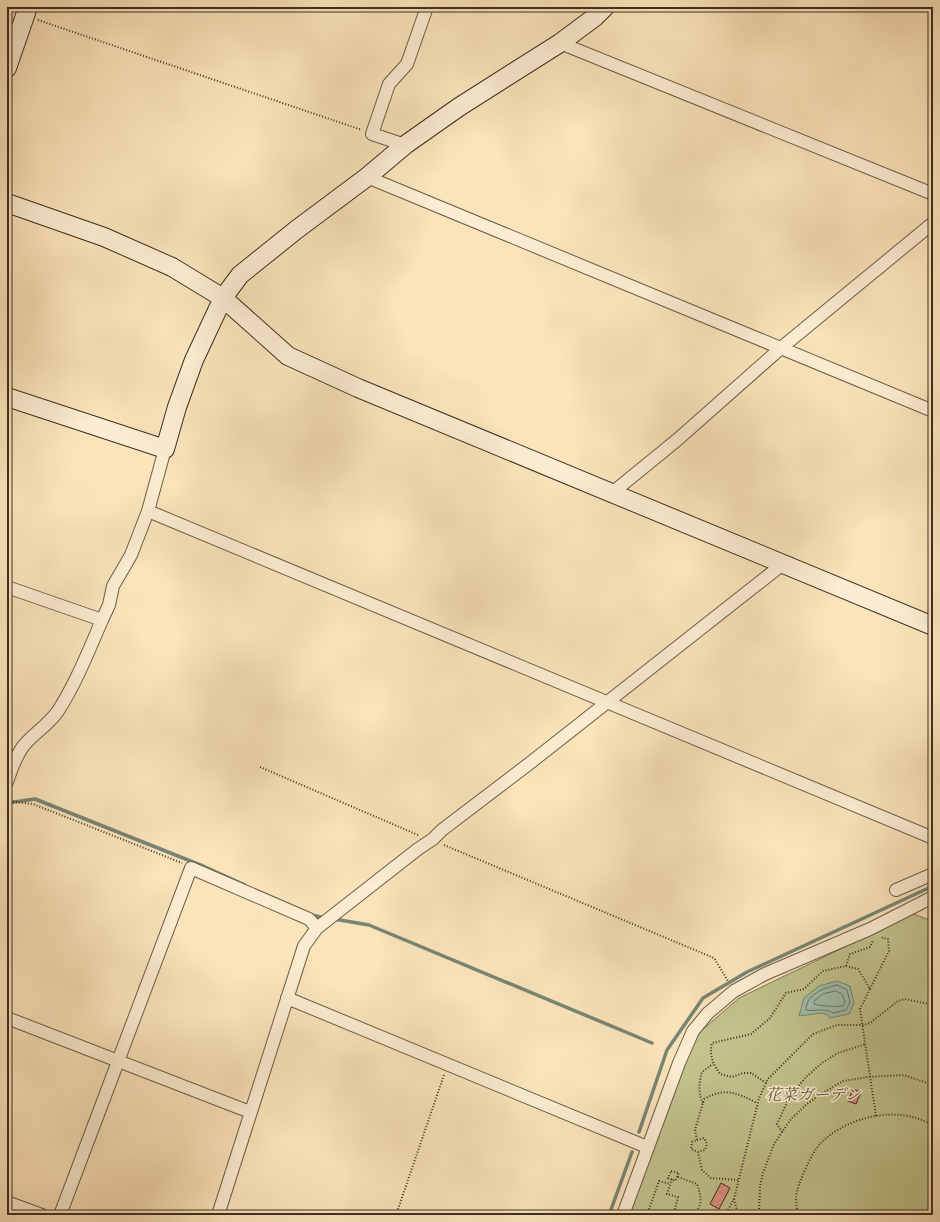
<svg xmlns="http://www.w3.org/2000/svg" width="940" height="1222" viewBox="0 0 940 1222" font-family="'IM FELL DW Pica','Noto Serif JP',serif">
  <rect width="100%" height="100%" fill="#fbe4ba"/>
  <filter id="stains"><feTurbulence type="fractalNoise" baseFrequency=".005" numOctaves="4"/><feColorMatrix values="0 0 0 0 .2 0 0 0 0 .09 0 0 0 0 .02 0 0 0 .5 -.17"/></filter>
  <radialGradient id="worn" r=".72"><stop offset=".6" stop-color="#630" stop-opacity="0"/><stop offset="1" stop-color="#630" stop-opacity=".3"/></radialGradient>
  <path fill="#c2c38d" stroke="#807858" d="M 913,914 L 933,921 L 933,1215 L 627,1215 L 694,1037 L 739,998 Z"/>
  <path fill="#9fbfac" stroke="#788575" d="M 837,981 L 850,986 L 854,1003 L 849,1014 L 830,1018 L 828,1015 L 821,1013 L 799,1016 L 804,998 L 819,986 Z"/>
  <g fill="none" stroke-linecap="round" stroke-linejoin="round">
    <path stroke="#6e7668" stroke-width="1" d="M 837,985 L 847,990 L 850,1002 L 846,1010 L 833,1013 C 824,1007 815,1012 806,1010 C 806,994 824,988 837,985 Z
      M 836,991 L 842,994 L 845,1002 L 843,1006 C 836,1007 820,1006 814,1004 L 814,1001 L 823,994 Z"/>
    <path stroke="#788575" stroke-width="3.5" d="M 7,803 L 35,799 L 203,866 L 245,885
      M 311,915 L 326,918
      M 334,919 L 369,925 L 652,1043
      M 639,1132 L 667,1050 L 703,998 L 747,972 L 933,886
      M 609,1215 L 632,1152"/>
  </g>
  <path fill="#de8e81" stroke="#3d2e23" d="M 853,1089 L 861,1092 L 856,1104 L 848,1101 Z
    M 721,1183 L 730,1188 L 719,1209 L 710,1204 Z"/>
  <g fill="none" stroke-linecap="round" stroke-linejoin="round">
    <defs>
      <path id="street" d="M 560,43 L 933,194
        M 405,145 L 372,134 L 389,84 L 407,64 L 427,7
        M 367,177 L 933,411
        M 612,493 L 677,440 L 781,348 L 933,223
        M 148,511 L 933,838
        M 7,587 L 102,620 L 109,605 L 113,586 L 131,555 L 148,511 L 165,449
        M 7,782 C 11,770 17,752 26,743 C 36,732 49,724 58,711 C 76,683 89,650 102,620
        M 896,890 L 933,874
        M 287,998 L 647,1147
        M 7,1018 L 250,1112
        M 7,1202 L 42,1215
        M 60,1215 L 191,868 L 309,919 L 317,928
        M 218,1215 L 304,946 L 317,928 L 418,849 L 433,839 L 442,830 L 530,763 L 783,564
        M 623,1215 L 679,1063 L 693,1031 L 708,1013 L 734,991 L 765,974 L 870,929 L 933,897"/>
      <path id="secondary" d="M 7,68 L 28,7
        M 7,203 L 104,237 L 172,267 L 223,298 L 288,356 L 358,388 L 933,626
        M 7,397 L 165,449 L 177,407 L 194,360 L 223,298 L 240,275 L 296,230 L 367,177 L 405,145 L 459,107 L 560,43 L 595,17 L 605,7"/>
    </defs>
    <use href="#street" stroke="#6c5c49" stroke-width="14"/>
    <use href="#secondary" stroke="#3d2e23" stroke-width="20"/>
    <path stroke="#3d2e23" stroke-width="2" stroke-dasharray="1 2" stroke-linecap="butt" d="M 38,20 L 362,130
      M 260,767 L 418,835
      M 7,801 L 33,804 L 182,863
      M 444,845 L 714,958 L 728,981
      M 846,966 L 850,954 L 870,947 L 873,940
      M 870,989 L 889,951 L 888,939 L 880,937
      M 766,1083 L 751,1073 L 743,1073 L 732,1077 L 720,1074 C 713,1064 709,1055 712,1043 L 751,1034 L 770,1018 L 786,993 L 804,989 L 823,971 L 846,966 L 858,969 L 870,989 L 860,1009 L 876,1116
      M 703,1103 C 698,1095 699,1081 702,1072 L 713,1064
      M 782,1132 L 777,1124 L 790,1096 L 807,1076 L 822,1063 L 838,1053 L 866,1044
      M 697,1140 L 704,1138 L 707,1144 L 705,1150 L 698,1152
      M 671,1171 L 679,1173 L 675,1181 L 668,1178 Z
      M 678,1177 L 697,1184 C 701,1196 704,1206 692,1215
      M 672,1179 L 667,1194 L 678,1197 L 675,1209 L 686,1215
      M 738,1180 L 711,1178 L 702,1170 L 698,1152 L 691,1149 L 692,1142 L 697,1140 L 695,1130 L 704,1099 C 725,1087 737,1093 757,1103
      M 734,1199 L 737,1210 L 736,1215
      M 396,1215 L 444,1075
      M 647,1215 L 659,1181 L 670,1184
      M 673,1215 L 675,1209
      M 725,1215 L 734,1199 L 759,1098 L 768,1079 L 813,1034 L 837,1025 L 863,1025 L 870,1023 L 898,1001 L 905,999 L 933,1005
      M 759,1215 L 760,1186 L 763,1173 L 774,1144 L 791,1119 L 807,1104 L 821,1094 L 843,1081 L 868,1077 L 904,1075 L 933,1085
      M 798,1215 C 797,1209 796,1203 796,1197 C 797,1185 812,1152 820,1144 C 846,1116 901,1104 933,1126
      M 823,1215 L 831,1213 L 844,1215"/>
    <use href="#street" stroke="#fcedd2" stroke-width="12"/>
    <use href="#secondary" stroke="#fcedd2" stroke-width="18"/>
  </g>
  <g text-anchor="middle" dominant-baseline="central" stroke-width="3" stroke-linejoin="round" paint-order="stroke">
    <g font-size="16" font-style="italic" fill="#5e533e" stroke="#fcedd2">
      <text x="813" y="1095">花菜ガーデン</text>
    </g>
  </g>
  <rect width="940" height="1222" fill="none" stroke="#fbe4ba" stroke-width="24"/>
  <rect x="8" y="8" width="924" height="1206" fill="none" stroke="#3d2e23" stroke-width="2"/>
  <rect x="12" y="12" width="916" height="1198" fill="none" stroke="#3d2e23"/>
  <rect width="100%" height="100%" filter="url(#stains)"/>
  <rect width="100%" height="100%" fill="url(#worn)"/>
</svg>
